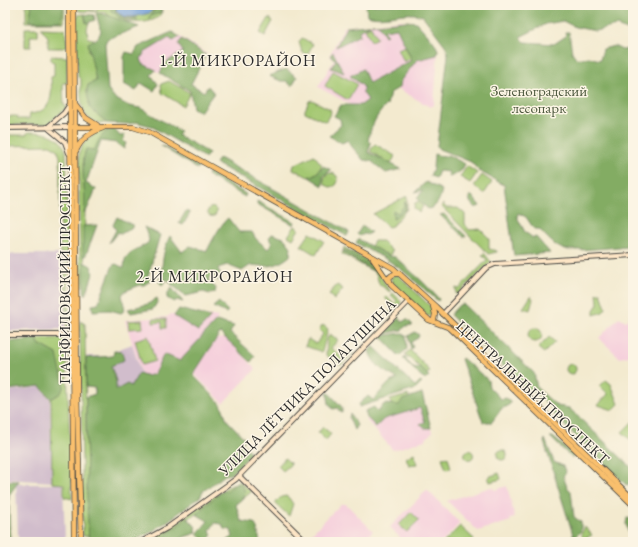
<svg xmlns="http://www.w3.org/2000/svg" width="638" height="547" viewBox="0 0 638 547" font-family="'EB Garamond',serif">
  <rect width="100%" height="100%" fill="#fcf5e5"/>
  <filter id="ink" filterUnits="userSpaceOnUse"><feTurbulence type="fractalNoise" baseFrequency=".025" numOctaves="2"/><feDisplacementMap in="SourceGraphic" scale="8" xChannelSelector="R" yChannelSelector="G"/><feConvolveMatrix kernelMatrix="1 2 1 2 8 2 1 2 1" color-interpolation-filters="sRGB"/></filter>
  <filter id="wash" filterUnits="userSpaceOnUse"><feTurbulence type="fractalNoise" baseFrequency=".012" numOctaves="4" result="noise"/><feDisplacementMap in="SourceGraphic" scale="16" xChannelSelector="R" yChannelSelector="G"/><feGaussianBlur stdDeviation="0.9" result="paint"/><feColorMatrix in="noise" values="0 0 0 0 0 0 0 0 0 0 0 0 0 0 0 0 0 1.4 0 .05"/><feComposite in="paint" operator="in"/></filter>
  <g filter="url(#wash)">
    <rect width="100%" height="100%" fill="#f3eacf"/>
    <path fill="#f5cfdc" d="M 401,20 L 416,22 L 426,33 L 395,88 L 357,108 L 318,87 L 334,60 L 329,56 L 344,27 Z
      M 176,34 L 207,54 L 188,90 L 167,76 L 139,64 L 138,51 Z
      M 427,35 L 438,52 L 434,105 L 430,107 L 397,88 Z
      M 179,310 L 218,317 L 192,371 L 169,358 L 144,382 L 125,320 L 167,317 L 171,314 L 175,315 Z
      M 633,314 L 633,355 L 620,358 L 599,338 L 619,317 L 626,321 Z
      M 226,338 L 256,369 L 223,403 L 194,374 L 217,339 Z
      M 423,403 L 432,432 L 425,440 L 393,450 L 366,420 Z
      M 507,486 L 515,518 L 510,519 L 511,521 L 478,531 L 447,501 L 491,487 L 495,490 Z
      M 427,490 L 460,523 L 442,542 L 404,542 L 390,527 Z
      M 341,504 L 346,504 L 373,531 L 361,542 L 315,542 L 309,536 Z"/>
    <path fill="#d1bdcc" d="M 6,254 L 63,254 L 65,329 L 7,331 Z
      M 132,344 L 148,397 L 87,416 L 88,396 L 95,394 L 94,388 L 87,388 L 87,356 L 113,356 L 114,351 Z
      M 40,387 L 50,399 L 52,482 L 5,479 L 7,391 Z
      M 16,484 L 63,484 L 65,539 L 18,538 Z"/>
    <path fill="#a4c872" stroke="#687a4e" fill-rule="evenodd" d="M 26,5 L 32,5 L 29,21 L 60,21 L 63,9 L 61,5 L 65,5 L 64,22 L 26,22 Z
      M 77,5 L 86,5 L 90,10 L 97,10 L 97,5 L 112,5 L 112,11 L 120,18 L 131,22 L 137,18 C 128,18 122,18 115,11 L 117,5 L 119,5 L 116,10 C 124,22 139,15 150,13 L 155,5 L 153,13 L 149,17 L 161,12 L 161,5 L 162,12 C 155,28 115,24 105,12 L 79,11 Z
      M 84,14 L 86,23 L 89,22 L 87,29 L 88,38 L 94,39 L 88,50 L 91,54 L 96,81 L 88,85 C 85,94 90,99 89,107 C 95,114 101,116 106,123 C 78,124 81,100 81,79 L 78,77 L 76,18 L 78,15 Z
      M 269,18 L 273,21 L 265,36 L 260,33 Z
      M 371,26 L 377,38 L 371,41 L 365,29 Z
      M 25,28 L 38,28 L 38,36 L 30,36 L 31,47 L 25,47 Z
      M 41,28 L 65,29 L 67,46 L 63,48 L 48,48 L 48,37 Z
      M 302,38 L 313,44 L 307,55 L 302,52 L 299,42 Z
      M 405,46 L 411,58 L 404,62 L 398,49 Z
      M 51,56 L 67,57 L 67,83 L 63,83 L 64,105 L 67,107 L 48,124 L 9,125 L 5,121 L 6,116 L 17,116 L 18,119 L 29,119 L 30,114 C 53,111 52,96 51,77 L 54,76 L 54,62 L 51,61 Z
      M 333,71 L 357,84 L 348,100 L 325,86 Z
      M 169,81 L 190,93 L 183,106 L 162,93 L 161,84 Z
      M 312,100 L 330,109 L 331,112 L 326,121 L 324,121 L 305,112 L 305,110 L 309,101 Z
      M 98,130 L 108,130 L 102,136 L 94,150 L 86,149 C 82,162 83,174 84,187 C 85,192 84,197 85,203 L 84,286 L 80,286 L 79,153 L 84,142 Z
      M 29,132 C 44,132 60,134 66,151 L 69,329 L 67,331 L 64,255 L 60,253 L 60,157 L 57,149 L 50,145 L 5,146 L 5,135 L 25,135 Z
      M 375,144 L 395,156 L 391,164 L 370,151 Z
      M 314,155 L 322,165 L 317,173 L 308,177 L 293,169 L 294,165 Z
      M 467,166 L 477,173 L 470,183 L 460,177 Z
      M324 180a7 7 0 1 1 14 0a7 7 0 1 1-14 0Z
      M 482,175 L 492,182 L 484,194 L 474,186 Z
      M 407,196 L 407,209 L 392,226 L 388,227 L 373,214 Z
      M 419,201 L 423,206 L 419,213 L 414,208 L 415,203 Z
      M 443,204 L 446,208 L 458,208 L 465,214 L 465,224 L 469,230 L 480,229 L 489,238 L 489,249 L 497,251 L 497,252 L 488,254 L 441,206 Z
      M207.5 212a4.5 4.5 0 1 1 9 0a4.5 4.5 0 1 1-9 0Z
      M 295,226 L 299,229 L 293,239 L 288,236 Z
      M 310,233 L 324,241 L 316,255 L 301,246 Z
      M 374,241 L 382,241 L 392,251 L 390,256 L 371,246 Z
      M 344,247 C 354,253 370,259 377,268 C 382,276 383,284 390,290 L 390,292 L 379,284 L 376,273 L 342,254 ZM 344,250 L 350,252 L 374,271 L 344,253 Z
      M 484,253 L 491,262 L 459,293 L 456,294 L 456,288 L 459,289 L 487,260 L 482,255 Z
      M 397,274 L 433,309 L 433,315 L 427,316 L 392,282 L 391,277 Z
      M 337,285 L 343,289 L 334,300 L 329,294 Z
      M 393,293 L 400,300 L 401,304 L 389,316 L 388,315 L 394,307 L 385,298 L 386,296 L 394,304 L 397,301 L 391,295 Z
      M 597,293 L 601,293 L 606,308 L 603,312 L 594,315 L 594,310 L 598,304 Z
      M 531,296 L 533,299 L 530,310 L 523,308 Z
      M 153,319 L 166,319 L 166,328 L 162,328 L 162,322 L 153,323 Z
      M 142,320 L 143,328 L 129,329 L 128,321 Z
      M 80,321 L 85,324 L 86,437 L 89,536 L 83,536 Z
      M 323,325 L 328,329 L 322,352 L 305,346 L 308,339 L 316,344 L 323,334 L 319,330 Z
      M528 335a7 7 0 1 1 14 0a7 7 0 1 1-14 0Z
      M 330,334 L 338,340 L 331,348 L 344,359 L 351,351 L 353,353 L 341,365 L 326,355 L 327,339 Z
      M 148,336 L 155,361 L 142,365 L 135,340 Z
      M 549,337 L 555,342 L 544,353 L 538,348 Z
      M 62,338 L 65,339 L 66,343 L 72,499 L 64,497 L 64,484 L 52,483 L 51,399 L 61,393 L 57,354 L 39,344 L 37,339 Z
      M 410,350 L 430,371 L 427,374 L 405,354 Z
      M566 369a5 5 0 1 1 10 0a5 5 0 1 1-10 0Z
      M 606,380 L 611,384 L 619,404 L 613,410 L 598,405 L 608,394 L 600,386 Z
      M 408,395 L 410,402 L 392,408 L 390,400 Z
      M 633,421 L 633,442 L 622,432 Z
      M 323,427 L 331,434 L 326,440 L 318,433 Z
      M497 455a5 5 0 1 1 10 0a5 5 0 1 1-10 0Z
      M464.5 455a4.5 4.5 0 1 1 9 0a4.5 4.5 0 1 1-9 0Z
      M 414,453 L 417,464 L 409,465 L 406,458 Z
      M 448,457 L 451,468 L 446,469 L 442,458 Z
      M 285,458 L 291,464 L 283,471 L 278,466 Z
      M 499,473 L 501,479 L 490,482 L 488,477 Z
      M 240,481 L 251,492 L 237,504 L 244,497 L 223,490 L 196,514 L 188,518 L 196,527 L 196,533 L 184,537 L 176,542 L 149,542 L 222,490 Z
      M 286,496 L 289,498 L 293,504 L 289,516 L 275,503 L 281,497 Z
      M 411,512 L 419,520 L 407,532 L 399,525 Z
      M 460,526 L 474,539 L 472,542 L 444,542 Z
      M 585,527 L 592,535 L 584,539 L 581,534 Z"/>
    <path fill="#83ac64" stroke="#576c48" d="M 32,5 L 61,5 L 63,9 L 61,21 L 29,21 Z
      M 112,5 L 117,5 L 115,11 C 122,18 128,18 137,18 L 137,21 L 120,18 L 111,11 Z
      M 155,5 L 161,5 L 161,12 L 148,18 L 153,13 Z
      M 366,5 L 633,5 L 633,32 L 616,26 L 596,31 L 575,27 L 563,21 L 546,24 L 520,37 L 525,42 L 554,44 L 566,36 L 565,32 L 569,32 L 572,52 L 577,59 L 589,57 L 600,60 L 603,49 L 614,46 L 622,50 L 633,48 L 633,245 C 622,247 572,252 563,249 C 554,246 546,236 539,229 L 534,229 L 526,217 L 518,213 L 517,217 L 525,232 L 533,238 L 536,237 L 550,253 L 514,256 L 504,185 L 479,171 L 471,162 L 439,149 L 437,146 L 448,55 L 447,48 L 423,16 C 405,9 385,21 367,15 Z
      M 96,13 L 104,14 L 139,27 L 107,39 L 105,44 L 108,90 L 114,98 L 129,106 L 140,108 L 180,131 L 178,135 L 209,153 L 205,158 L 151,126 L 136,122 L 129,124 L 106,123 C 101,116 95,114 89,107 C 90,99 85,94 88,85 L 96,81 L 88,43 L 98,38 L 101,31 Z
      M 84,14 L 94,15 L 95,20 L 87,23 Z
      M 406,21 L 416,22 L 434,42 L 438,50 L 437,55 L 417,60 L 401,80 L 400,87 L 390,93 L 387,105 C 377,113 371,127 368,140 L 371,143 L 368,152 L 401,169 L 386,173 L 371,161 L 363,160 C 358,152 351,148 348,140 L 342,143 L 329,136 L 341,125 L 340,119 L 334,116 L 341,105 L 361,105 L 368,100 L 363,93 L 363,86 L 350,76 L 363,69 L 369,83 L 412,60 L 397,28 L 384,30 L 387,35 L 385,36 L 378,24 L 372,24 L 359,31 L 360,35 L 336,47 L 346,27 Z
      M 172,32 L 180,37 L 173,41 L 169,38 L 144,53 L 141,59 L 143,64 L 156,70 L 151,75 L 158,84 L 154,91 L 141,83 L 136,91 L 124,84 L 124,57 L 126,52 L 134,54 L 138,47 Z
      M 182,39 L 206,55 L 191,84 L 204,92 L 208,86 L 214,93 L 200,112 L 193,108 L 190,91 L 160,73 L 165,63 L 183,52 L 178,44 Z
      M 333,52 L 344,73 L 331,68 L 336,60 L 330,56 Z
      M 286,69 L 297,77 L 292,86 L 286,81 L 281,81 L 269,76 Z
      M 114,129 L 120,136 L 125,135 L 123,140 L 126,143 L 124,149 L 116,143 L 101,141 L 86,183 L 96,189 L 86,212 L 84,213 C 87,192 79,170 86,149 L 94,150 C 98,141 103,130 114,129 Z
      M 161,146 L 165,147 L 199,167 L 197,169 Z
      M 434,154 L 444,157 L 448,155 L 465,164 L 461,171 L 450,177 L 448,176 L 449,172 L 439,171 L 436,178 L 430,176 L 433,168 Z
      M 219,158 L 349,232 L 347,236 L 215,163 Z
      M 323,166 L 331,170 L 323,176 L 323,186 L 309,177 L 317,173 Z
      M 208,172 L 246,194 L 245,197 L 207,175 Z
      M 426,182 L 442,190 C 440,198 438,207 428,209 L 417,199 L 423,190 L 415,192 Z
      M 469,196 L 472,196 L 480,206 L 475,208 L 470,202 Z
      M 257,201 L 295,222 L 294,225 L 257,204 Z
      M 405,201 L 406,209 L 393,219 L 393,210 L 398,213 L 404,206 Z
      M 186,211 L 190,213 L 183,225 L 179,223 Z
      M 444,214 L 466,236 L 464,237 L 440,215 Z
      M 117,217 L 134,226 L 121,234 L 118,232 L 109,243 L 116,230 L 113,225 Z
      M 228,218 L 239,232 L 252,232 L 256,239 L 268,249 L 272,244 L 269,238 L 272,234 L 284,238 L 291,247 L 290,256 C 276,267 269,267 251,265 L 242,271 L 227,265 L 218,268 L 221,277 L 220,280 L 216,280 L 213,276 L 209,278 L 208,281 L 216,288 L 215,293 L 210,294 L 203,292 L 186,296 L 172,285 L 167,279 L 162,285 L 159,282 C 164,264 161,253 170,236 L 182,252 L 190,246 L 207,251 C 210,244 222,222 228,218 Z
      M 97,225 L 86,255 L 83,257 L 83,226 Z
      M 362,226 L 371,232 L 367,235 L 365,234 L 359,236 L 357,234 Z
      M 144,227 L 160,235 L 148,276 L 150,281 L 144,285 L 140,285 L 125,291 L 122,295 L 125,310 L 121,313 L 110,310 L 93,311 L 92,305 L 98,304 L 113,265 L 116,264 L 124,268 L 125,259 L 130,253 L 148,243 L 149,239 Z
      M 358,239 L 389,256 L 395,257 L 423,282 L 439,299 L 438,301 L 402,270 L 386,259 L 356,243 Z
      M 344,250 C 355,254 365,261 374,269 L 374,271 L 344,253 Z
      M 84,262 L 91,266 L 93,274 L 86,295 L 84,292 Z
      M 172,288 L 183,302 L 177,300 L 174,302 L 167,298 L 167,294 Z
      M 157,298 L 158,301 L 153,309 L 131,313 L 128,309 L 148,304 Z
      M 219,302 L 228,311 L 226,313 L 213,307 Z
      M 463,304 L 534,373 L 537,388 L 557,406 L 569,408 L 633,469 L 633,488 L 629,484 L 626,485 L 552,413 L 554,410 L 532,390 L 530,393 L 450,315 L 459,305 Z
      M 179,309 L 211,317 L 198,331 L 174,316 Z
      M 399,317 L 402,322 L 407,319 L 413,325 L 406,326 L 402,330 L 382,334 Z
      M 216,321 L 234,326 L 230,333 L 255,356 L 251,362 L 220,333 L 193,375 L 221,404 L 227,420 L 245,439 L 242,443 L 252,454 L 231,474 L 225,475 L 202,492 L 201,496 C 181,511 154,534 130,542 C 119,545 102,542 89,542 L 87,505 L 86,397 L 95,394 L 95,388 L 86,387 L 86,358 L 113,356 L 114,351 L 122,352 L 124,360 L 111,366 L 116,381 L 116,390 L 127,384 L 131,386 L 139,373 L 148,376 L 154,374 L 164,354 L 180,361 Z
      M 415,332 L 419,335 L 418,338 L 411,342 L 413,348 L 411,350 L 408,336 Z
      M 402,333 L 406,336 L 407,349 L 399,356 L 380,336 Z
      M 37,339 L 39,344 L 57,354 L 64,386 L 61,393 L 51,399 L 40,386 L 6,390 L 5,399 L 5,342 Z
      M 373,346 L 415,386 L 420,381 L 422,383 L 416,389 L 359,407 L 359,404 L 368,396 L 373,400 L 390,382 L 397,379 C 393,375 390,375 386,372 C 378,368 371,359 369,351 Z
      M 406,356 L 406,360 L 415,369 L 420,367 L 429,376 L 425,380 L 403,359 Z
      M 462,358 L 488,380 L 489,387 L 501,399 L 506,398 L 511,403 L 506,407 L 502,408 L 492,422 L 483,422 L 461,359 Z
      M 327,391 L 342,407 L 342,413 L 339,411 L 338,408 L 333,409 L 329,404 Z
      M 422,393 L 431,428 L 424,428 L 420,424 L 425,422 L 420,408 L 384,419 L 376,427 L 367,418 L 365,411 L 374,407 L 378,412 L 384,404 L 399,405 L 402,400 Z
      M 350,414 L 357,425 L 354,430 L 349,418 Z
      M 550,437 L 553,437 L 574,455 L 572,458 Z
      M 545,439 L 554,462 L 563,466 L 566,473 L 563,476 L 567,487 L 571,491 L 574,517 L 581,522 L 581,531 L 574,538 L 544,442 Z
      M 5,481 L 19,481 L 9,495 L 10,542 L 5,542 Z
      M 235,484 L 241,484 L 245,491 L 244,496 L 236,505 L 241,521 L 254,523 L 257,528 L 260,542 L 224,542 L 233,537 L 231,530 L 224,529 L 222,524 L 215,523 L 210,530 L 212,535 L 207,541 L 197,534 L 208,521 L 196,514 L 223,490 L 227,491 Z
      M 187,518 L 196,527 L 196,533 L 184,537 L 176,542 L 154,542 L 161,539 Z
      M 627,518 L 633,519 L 633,542 L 631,542 L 626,524 Z"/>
    <path fill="#6f9ed8" stroke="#4d6482" d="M 119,5 L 155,5 L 150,13 C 139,15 124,22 116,10 Z"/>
  </g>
  <g filter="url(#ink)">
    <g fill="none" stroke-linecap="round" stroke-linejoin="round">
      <defs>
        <path id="secondary" d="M 49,126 L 64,113 L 70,104
          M 47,127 L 65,142 L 69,153
          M 5,128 L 70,127
          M 443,314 L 486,268 L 495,264 L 633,255
          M 5,335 L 74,335
          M 239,476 L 306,542
          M 141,542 L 167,528 L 236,479 L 408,302"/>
        <path id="primary" d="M 69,5 L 74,542
          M 74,5 L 77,394 L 81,542
          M 76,105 L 86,118 L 97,125
          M 70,127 L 133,127 L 149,132 L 393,268 L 436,307 L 633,499
          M 76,151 C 81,139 91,132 103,128
          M 373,259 L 388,281
          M 400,274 C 395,273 392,274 389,278 L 391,285 L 429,320 L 450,328 L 633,505
          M 433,306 L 435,314 L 434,320"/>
      </defs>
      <use href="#secondary" stroke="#494844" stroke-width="6"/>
      <use href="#primary" stroke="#494844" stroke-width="6"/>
      <use href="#secondary" stroke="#fde5c5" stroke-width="4"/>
      <use href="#primary" stroke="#f9bf6d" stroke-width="4.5"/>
    </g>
  </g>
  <g text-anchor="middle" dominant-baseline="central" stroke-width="3" stroke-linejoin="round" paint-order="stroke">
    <g font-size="15" fill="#4f5a40" stroke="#fcf5e5">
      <text x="539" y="90">Зеленоградский<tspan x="539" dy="17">лесопарк</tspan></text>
    </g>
    <g font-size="15" fill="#2b2b2b" stroke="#fcf5e5">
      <text transform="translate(64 274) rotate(-90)">ПАНФИЛОВСКИЙ ПРОСПЕКТ</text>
      <text transform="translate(307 387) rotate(-45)">УЛИЦА ЛЁТЧИКА ПОЛАГУШИНА</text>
      <text transform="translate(533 392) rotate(43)">ЦЕНТРАЛЬНЫЙ ПРОСПЕКТ</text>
    </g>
    <g font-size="16" letter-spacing="1" fill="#2b2b2b" stroke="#fcf5e5">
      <text x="238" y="60">1-Й МИКРОРАЙОН</text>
      <text x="215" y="276">2-Й МИКРОРАЙОН</text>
    </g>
  </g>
  <rect width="638" height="547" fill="none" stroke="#fcf5e5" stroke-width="20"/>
</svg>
